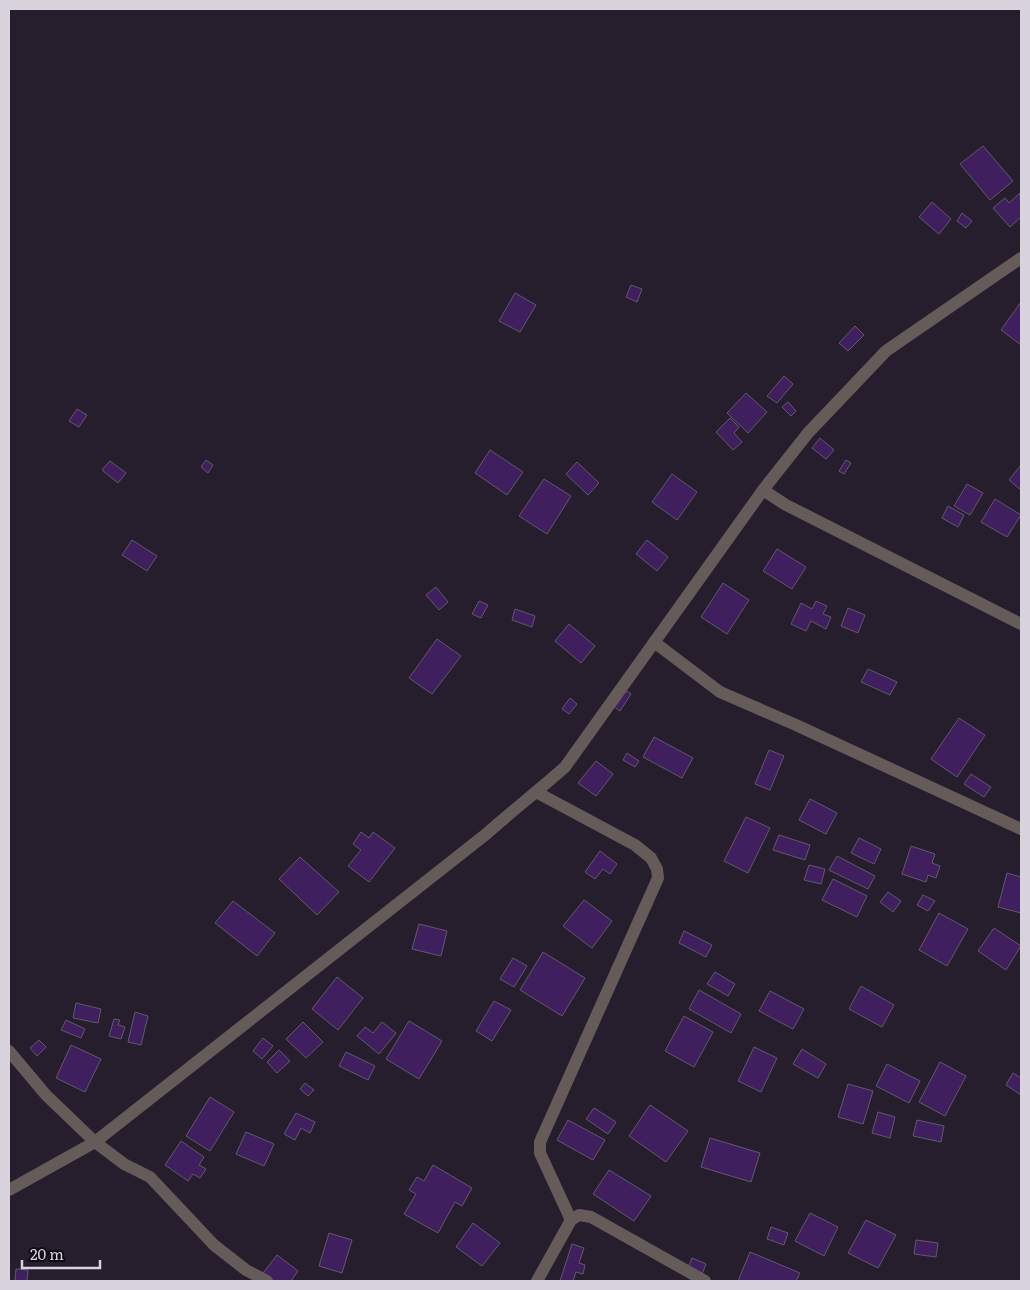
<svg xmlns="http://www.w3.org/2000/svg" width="1030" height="1290" viewBox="0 0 1030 1290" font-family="Literata,serif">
  <rect width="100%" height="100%" fill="#271e2d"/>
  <path fill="#3f1f5e" stroke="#61596c" d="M 983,146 L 1013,181 L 990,200 L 960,164 Z
    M 1020,193 L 1021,217 L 1010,227 L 993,208 L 1005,198 L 1009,203 Z
    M 932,202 L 951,219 L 939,234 L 919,217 Z
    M 962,213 L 972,221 L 966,228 L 957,221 Z
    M 631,285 L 642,289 L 637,302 L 626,297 Z
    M 515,293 L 536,305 L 520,332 L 499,321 Z
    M 1021,302 L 1021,345 L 1001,330 Z
    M 855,326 L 864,335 L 848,351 L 839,343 Z
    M 784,376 L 793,384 L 777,403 L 767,396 Z
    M 746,393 L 767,412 L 748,433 L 727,413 Z
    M 788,402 L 796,411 L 791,416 L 782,407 Z
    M 77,409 L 87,415 L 79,427 L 69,421 Z
    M 730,418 L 739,427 L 734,433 L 742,442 L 733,450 L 716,432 Z
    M 820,438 L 834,450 L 826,459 L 812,448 Z
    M 490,450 L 523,472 L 507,495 L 475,473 Z
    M 206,460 L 213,465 L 208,473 L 201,467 Z
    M 846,460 L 851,463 L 844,474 L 839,471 Z
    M 110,461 L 126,473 L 118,483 L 102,470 Z
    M 577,462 L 599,483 L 588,495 L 566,474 Z
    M 1021,465 L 1021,490 L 1009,480 Z
    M 672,474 L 697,492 L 677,520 L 652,502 Z
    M 544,479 L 571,496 L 547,534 L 519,516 Z
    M 967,484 L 983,493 L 970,515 L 954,506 Z
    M 995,499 L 1021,515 L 1007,537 L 981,522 Z
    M 948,506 L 964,515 L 958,527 L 942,518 Z
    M 132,540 L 157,556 L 147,571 L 122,555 Z
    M 647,540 L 668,557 L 657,571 L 636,554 Z
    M 777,549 L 806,567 L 792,589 L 763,571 Z
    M 723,583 L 749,600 L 727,634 L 701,617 Z
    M 436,587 L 448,602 L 439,610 L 426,595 Z
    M 479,601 L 488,605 L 481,618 L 472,614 Z
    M 816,601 L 827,606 L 823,614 L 831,617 L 826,629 L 811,621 L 806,631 L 791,624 L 801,603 L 812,609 Z
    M 848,608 L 865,615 L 858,633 L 841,626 Z
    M 515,609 L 535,616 L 532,627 L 512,620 Z
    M 569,624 L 595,646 L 581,663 L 555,641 Z
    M 437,639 L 461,656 L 432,694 L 409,678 Z
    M 868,669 L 897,682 L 890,695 L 861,682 Z
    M 623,688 L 631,694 L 620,711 L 611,705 Z
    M 570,698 L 577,704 L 569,714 L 562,709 Z
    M 959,718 L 985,735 L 957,777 L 931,759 Z
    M 654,737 L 693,758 L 682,778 L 643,757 Z
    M 769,750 L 784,756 L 770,790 L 755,784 Z
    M 627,753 L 639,761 L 635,767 L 623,760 Z
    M 596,761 L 613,774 L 596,796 L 578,783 Z
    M 971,774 L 991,787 L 984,797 L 964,784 Z
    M 810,799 L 837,813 L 826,834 L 799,820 Z
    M 746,817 L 770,828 L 748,873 L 724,861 Z
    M 361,832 L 369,838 L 373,832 L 395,848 L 369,882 L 348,866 L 361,850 L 353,844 Z
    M 779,835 L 810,845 L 805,860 L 773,850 Z
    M 859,838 L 881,849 L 874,864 L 851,853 Z
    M 911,846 L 935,854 L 932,863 L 940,866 L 936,878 L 928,875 L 926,882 L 902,874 Z
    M 600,851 L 617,864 L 610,874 L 603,869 L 595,879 L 585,872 Z
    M 837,856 L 875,876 L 868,889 L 829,870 Z
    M 300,857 L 339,892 L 317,915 L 279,879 Z
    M 809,865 L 825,869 L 821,884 L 804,880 Z
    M 1007,873 L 1021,877 L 1021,913 L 998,907 Z
    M 833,879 L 867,896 L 857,917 L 822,900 Z
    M 888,892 L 901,901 L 893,912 L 880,902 Z
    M 923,895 L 935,901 L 928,911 L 917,905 Z
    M 584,900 L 612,921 L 592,948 L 563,926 Z
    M 233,901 L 275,933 L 257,956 L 215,923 Z
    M 939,913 L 968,929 L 947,966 L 919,950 Z
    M 419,924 L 447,931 L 441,956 L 412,949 Z
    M 994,928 L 1021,946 L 1006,970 L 978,951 Z
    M 684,931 L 712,945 L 706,957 L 679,943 Z
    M 543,952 L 585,978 L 562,1016 L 520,990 Z
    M 513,958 L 527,966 L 514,987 L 500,979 Z
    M 715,972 L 735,984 L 728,996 L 707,984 Z
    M 337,977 L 363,998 L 338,1030 L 312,1009 Z
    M 861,986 L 894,1005 L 882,1027 L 849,1009 Z
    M 699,990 L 741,1014 L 731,1033 L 689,1009 Z
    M 770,991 L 804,1009 L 793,1029 L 759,1011 Z
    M 494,1001 L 511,1010 L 492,1041 L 476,1031 Z
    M 76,1003 L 101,1009 L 98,1023 L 73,1018 Z
    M 135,1012 L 148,1016 L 141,1045 L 128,1042 Z
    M 684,1016 L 713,1032 L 694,1067 L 665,1051 Z
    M 114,1019 L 120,1020 L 118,1025 L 125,1027 L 121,1039 L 109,1036 Z
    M 66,1020 L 85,1029 L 81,1038 L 61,1030 Z
    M 409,1021 L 442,1041 L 419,1079 L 386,1059 Z
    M 303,1022 L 323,1042 L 306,1058 L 286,1039 Z
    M 382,1022 L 396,1033 L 379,1054 L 357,1036 L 365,1027 L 373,1033 Z
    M 263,1038 L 273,1046 L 262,1059 L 253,1051 Z
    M 39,1040 L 46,1047 L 37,1056 L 30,1048 Z
    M 71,1045 L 101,1059 L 85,1092 L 56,1078 Z
    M 754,1047 L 777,1058 L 761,1092 L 738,1081 Z
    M 802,1049 L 826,1064 L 818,1078 L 793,1064 Z
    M 279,1050 L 290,1061 L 277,1073 L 267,1062 Z
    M 346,1052 L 375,1066 L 368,1080 L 339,1066 Z
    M 940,1062 L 966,1076 L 945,1116 L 919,1102 Z
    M 887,1064 L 920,1081 L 909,1103 L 876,1086 Z
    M 1013,1073 L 1021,1078 L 1021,1095 L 1006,1085 Z
    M 305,1083 L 314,1090 L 308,1096 L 300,1089 Z
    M 848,1084 L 873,1091 L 863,1124 L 838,1117 Z
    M 210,1097 L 234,1112 L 210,1151 L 186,1136 Z
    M 650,1105 L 688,1131 L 666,1162 L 629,1136 Z
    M 594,1108 L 616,1122 L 608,1134 L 586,1119 Z
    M 878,1112 L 895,1117 L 890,1138 L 872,1133 Z
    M 296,1113 L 315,1122 L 310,1133 L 301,1128 L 295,1140 L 284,1134 Z
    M 568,1120 L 605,1140 L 593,1160 L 557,1140 Z
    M 917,1120 L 944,1126 L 941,1142 L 913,1136 Z
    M 246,1132 L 274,1144 L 264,1166 L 236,1154 Z
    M 710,1138 L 760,1153 L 751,1182 L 701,1167 Z
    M 181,1141 L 204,1157 L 199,1165 L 206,1169 L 200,1178 L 193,1174 L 188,1181 L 165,1165 Z
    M 433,1165 L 472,1188 L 462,1206 L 455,1202 L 438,1233 L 404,1214 L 416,1194 L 409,1190 L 417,1177 L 424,1181 Z
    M 609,1170 L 651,1196 L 634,1221 L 593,1194 Z
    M 810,1213 L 838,1227 L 824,1256 L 795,1241 Z
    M 866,1220 L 896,1235 L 878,1268 L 848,1253 Z
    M 473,1223 L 500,1243 L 482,1266 L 456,1247 Z
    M 771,1227 L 788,1233 L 784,1245 L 767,1239 Z
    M 329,1233 L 352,1240 L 342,1273 L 319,1266 Z
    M 916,1240 L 938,1243 L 936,1257 L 914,1254 Z
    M 572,1244 L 584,1248 L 579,1263 L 585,1265 L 583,1274 L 576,1272 L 573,1281 L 560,1281 Z
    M 750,1252 L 800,1273 L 796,1281 L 738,1281 Z
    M 277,1255 L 298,1271 L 291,1281 L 274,1281 L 263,1273 Z
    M 692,1258 L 706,1264 L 702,1274 L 688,1268 Z
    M 16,1269 L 28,1270 L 27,1281 L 15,1281 Z"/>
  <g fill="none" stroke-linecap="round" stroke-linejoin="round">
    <path stroke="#655b59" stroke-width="12" d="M 763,490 L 786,505 L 1021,624
      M 654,642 L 720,692 L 796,725 L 1021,829
      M 536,792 L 635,845 L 651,858 L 657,869 L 658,878 L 540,1142 L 540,1153 L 571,1220
      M 9,1051 L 46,1095 L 95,1142 L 124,1164 L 150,1177 L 214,1245 L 246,1270 L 267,1281
      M 9,1190 L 95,1142 L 485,835 C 511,812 539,790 565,767 L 763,490 L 808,433 L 886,351 L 1021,258
      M 537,1281 L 571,1220 L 579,1215 L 591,1217 L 705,1281"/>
  </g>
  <rect width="1030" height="1290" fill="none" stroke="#d9d3de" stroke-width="20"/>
  <path d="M22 1260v8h78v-8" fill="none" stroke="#d9d3de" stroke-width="2.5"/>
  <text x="30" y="1260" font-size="15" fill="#d9d3de" stroke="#0e0a11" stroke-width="4" paint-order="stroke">20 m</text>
</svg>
